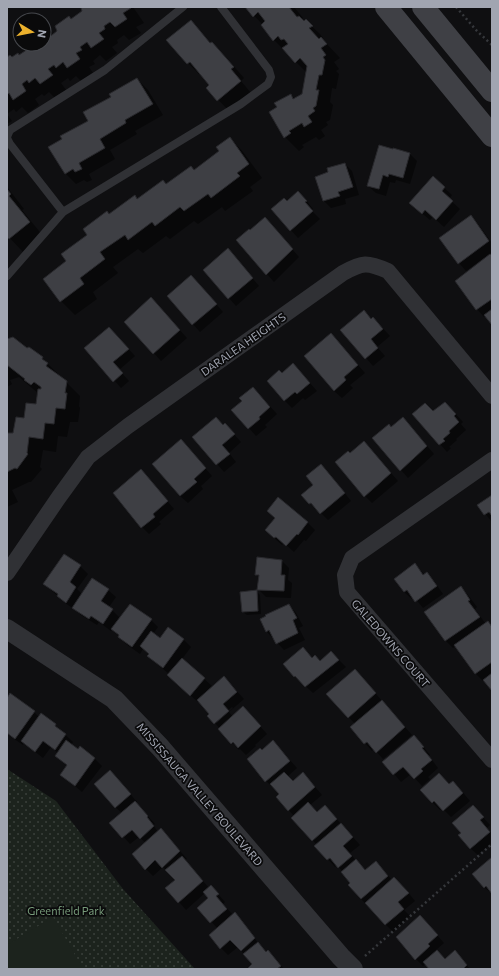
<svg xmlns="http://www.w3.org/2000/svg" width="499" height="976" viewBox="0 0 499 976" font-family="Commissioner,sans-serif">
  <defs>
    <pattern id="park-dots" width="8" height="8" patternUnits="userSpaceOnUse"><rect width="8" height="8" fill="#1c231d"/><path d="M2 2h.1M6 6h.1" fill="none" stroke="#3a403b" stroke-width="1.8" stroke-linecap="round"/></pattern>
  </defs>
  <rect width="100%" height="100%" fill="#0f0f11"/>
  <path fill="url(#park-dots)" d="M 7,769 L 56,801 L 123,889 L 195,969 L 7,969 Z"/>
  <path fill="#1c231d" d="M 53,917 L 82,967 L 79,969 L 7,969 L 7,945 Z"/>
  <path fill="#0007" fill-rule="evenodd" d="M 84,7 L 133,7 L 144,23 L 136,27 L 141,33 L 129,40 L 124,35 L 117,40 L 118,43 L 112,47 L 117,53 L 106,61 L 100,55 L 93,61 L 95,64 L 89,67 L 93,73 L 81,81 L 76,76 L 70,81 L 68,78 L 61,83 L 66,90 L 54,97 L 49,92 L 44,96 L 42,94 L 35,99 L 39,105 L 28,113 L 22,107 L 16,112 L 14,109 L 7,114 L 12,121 L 7,124 L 7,58 L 20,56 L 32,47 L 32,44 L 44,44 L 44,38 L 47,40 L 84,11 Z
    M 246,7 L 294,7 L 303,18 L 301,19 L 304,22 L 306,21 L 320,34 L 325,41 L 324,41 L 340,58 L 334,62 L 339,69 L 336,71 L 339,74 L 336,89 L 332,88 L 330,102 L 333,105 L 330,120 L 326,122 L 328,125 L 321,130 L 325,136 L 319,140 L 316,137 L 302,145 L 304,147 L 299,151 L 285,137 L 279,108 L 291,95 L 295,99 L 303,95 L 307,73 L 274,40 L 263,25 Z
    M 190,22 L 211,44 L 212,43 L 223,54 L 244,78 L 241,81 L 251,93 L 229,111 L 207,88 L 211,86 L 200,73 L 199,74 L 188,63 Z
    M 137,79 L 148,90 L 163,115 L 135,131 L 137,134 L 110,150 L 115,159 L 89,174 L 92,180 L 87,182 L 84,180 L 76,184 L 65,173 L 89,121 Z
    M 230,138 L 243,152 L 262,178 L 250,187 L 253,191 L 225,211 L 222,207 L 198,224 L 194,221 L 170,239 L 166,236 L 143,253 L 138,249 L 113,267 L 118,273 L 93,292 L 97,299 L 75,315 L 61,301 L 68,261 L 89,235 L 110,215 L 194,170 L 221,151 Z
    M 409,153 L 417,161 L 410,184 L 396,180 L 395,183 L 390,182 L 386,196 L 376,193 L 368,186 Z
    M 345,164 L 352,171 L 359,195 L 345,199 L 346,204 L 331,208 L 324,201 L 317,177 L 330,173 Z
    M 433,178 L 452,195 L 449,199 L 460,209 L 444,227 L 433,217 L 430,220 L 418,210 Z
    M 7,187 L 24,209 L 22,210 L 43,236 L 23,252 L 7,235 Z
    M 305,199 L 313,209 L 311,210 L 320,219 L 298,238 L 272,209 L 287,202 Z
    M 471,216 L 478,224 L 492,243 L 492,252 L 466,271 L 459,263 Z
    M 272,226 L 299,257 L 274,282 L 237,240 L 250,232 Z
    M 235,257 L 259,286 L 236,306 L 204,270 Z
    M 492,258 L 492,325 L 486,316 L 484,317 L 477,309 L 456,281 Z
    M 198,283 L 223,312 L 200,332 L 168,296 Z
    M 158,306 L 187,338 L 161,361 L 126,322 Z
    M 364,311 L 372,320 L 373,318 L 390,336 L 377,347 L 385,356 L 373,366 L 342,330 Z
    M 109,328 L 135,356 L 119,370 L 129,381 L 121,388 L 86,348 Z
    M 7,340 L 42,358 L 80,396 L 79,406 L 80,408 L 78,422 L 70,422 L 67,437 L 58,436 L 56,452 L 43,450 L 40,467 L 42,469 L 31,482 L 29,482 L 12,490 L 18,502 L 7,507 L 7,434 L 14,434 L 37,405 L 39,394 L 19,377 L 10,380 L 12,384 L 7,387 Z
    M 338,342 L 365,373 L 350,385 L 353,388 L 342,398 L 334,391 Z
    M 300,372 L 317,391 L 305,400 L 303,398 L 292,408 L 284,400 L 282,374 Z
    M 253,388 L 277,414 L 265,425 L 267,427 L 256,436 L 233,410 L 243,401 Z
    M 452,410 L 463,422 L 461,424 L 466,430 L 456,439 L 457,440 L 449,447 L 451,448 L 447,452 L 440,444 L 434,412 Z
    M 224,426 L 232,432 L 241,442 L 229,453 L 236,462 L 224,472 L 194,437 Z
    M 410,426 L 434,454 L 408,478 L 373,438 L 391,428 Z
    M 364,442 L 398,481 L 372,503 L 365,496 L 350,454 Z
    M 188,448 L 212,476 L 201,486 L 203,489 L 188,503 L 180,496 Z
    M 328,472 L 351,501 L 328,520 L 303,495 Z
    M 148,478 L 174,509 L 159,522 L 161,524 L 149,534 L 142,527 Z
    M 492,496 L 492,522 L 479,506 Z
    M 307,522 L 315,530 L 306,541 L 304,540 L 294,552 L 284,543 L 282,545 L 273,537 Z
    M 64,555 L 80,566 L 88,574 L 77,589 L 82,594 L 92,580 L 108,590 L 116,597 L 109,607 L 120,618 L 151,620 L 158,627 L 153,634 L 161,639 L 168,629 L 184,640 L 191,647 L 182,659 L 212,686 L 209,689 L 210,690 L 231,685 L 244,699 L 229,712 L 233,717 L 250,715 L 267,734 L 255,745 L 256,746 L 246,755 L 240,749 L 239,750 L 215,723 L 210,714 L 199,701 L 198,702 L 175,682 L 169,674 L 148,656 L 150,655 L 143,649 L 140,654 L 126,644 L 112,629 L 111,631 L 99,622 L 97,625 L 81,615 L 74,608 L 74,609 L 65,603 L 58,596 L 52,591 L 45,584 ZM 232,707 L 233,708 L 217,723 L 215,721 Z
    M 282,561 L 289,568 L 288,580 L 292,583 L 291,598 L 266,597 L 258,589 L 259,577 L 256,574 Z
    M 415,565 L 425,575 L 427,574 L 434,581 L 443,594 L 423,608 L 414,597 L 412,599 L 404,592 Z
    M 461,588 L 468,595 L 477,607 L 475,609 L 485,623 L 487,622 L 492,626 L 492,690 L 485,680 L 483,681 L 476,674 L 456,646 L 453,648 L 446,641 L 426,612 Z
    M 256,591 L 260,595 L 261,614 L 247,615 L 243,612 Z
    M 289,605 L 296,613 L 303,626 L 299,628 L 305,640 L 284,650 L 267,632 Z
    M 331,652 L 346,667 L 313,693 L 295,676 L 284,664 L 313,659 L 320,662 Z
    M 355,670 L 412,735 L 383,759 L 374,749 L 372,751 L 351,727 L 355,724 L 328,694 Z
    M 7,694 L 34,712 L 39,717 L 55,725 L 73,742 L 71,745 L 94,758 L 102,766 L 82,792 L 61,774 L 67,766 L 56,756 L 58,753 L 51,747 L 43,758 L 24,743 L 23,745 L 7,734 Z
    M 421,744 L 430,755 L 429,756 L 438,768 L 428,777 L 430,779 L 422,786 L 411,774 L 401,782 L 384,762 Z
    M 280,749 L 297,768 L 288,776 L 293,782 L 310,781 L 322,795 L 310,805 L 318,813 L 332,814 L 360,845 L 350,853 L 357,862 L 366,871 L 376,863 L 392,880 L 402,885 L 415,901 L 404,910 L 410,916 L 393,932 L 361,899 L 343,872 L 337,865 L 335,867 L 316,846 L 317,845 L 292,818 L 294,816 L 277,797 L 280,794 L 266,781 L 248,760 L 262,751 Z
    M 117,778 L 137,802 L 136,803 L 155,824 L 153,825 L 158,832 L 168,837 L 187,859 L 185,860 L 209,888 L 218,894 L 225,902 L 223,904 L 233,915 L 235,914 L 242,921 L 261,947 L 275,959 L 284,969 L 248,969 L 253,965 L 238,947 L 228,955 L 221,948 L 218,929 L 199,908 L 210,899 L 205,893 L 186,910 L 167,888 L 176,880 L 163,867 L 153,876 L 146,869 L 146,843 L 139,837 L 130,844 L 111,823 L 122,813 L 115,807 Z
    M 449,785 L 460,789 L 470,801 L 451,817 L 442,808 L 440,810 L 432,802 Z
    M 480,814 L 490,825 L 487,828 L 492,834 L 492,843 L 478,855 L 470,848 Z
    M 492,858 L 492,894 L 484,887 Z
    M 427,924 L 444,943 L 436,950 L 445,959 L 462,959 L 470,969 L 430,969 L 426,964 L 423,966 L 416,959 Z"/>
  <path fill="#3e3f44" stroke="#29292d" d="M 82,7 L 130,7 L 131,8 L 123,13 L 127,19 L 115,27 L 110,22 L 104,26 L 105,29 L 99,33 L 104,39 L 91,48 L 87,42 L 80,47 L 82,50 L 76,53 L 80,59 L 67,68 L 63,62 L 56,68 L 54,65 L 48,69 L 53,75 L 40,84 L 35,78 L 29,83 L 27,80 L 22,84 L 26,91 L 13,100 L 9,93 L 7,95 L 7,57 L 10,55 L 12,57 L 18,53 L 19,55 L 31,47 L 30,44 L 44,44 L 44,37 L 45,36 L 47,39 L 57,31 L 55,26 L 69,16 L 71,19 L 82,11 L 81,8 Z
    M 245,7 L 289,7 L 297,17 L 299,16 L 304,21 L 306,19 L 313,26 L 309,28 L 319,39 L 321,37 L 327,44 L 321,48 L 326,55 L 323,57 L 325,60 L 322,75 L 319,75 L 316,90 L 319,90 L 316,106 L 313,108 L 315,111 L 308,116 L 312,122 L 304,127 L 302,123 L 289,131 L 291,133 L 284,138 L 269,112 L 277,107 L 274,103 L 291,94 L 293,99 L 302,94 L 307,66 L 300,58 L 295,63 L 282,48 L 288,44 L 284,39 L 281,40 L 278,36 L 273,41 L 261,25 L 265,21 L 258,12 L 253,17 Z
    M 191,20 L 210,43 L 212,42 L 234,67 L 231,69 L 241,81 L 217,101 L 206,88 L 209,85 L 190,62 L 187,64 L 166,40 Z
    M 137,78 L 153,104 L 125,120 L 126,123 L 100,139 L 105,148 L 79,163 L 82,169 L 75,172 L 73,169 L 65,174 L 48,147 L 62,139 L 60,136 L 88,121 L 83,112 L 111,97 L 109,94 Z
    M 230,137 L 249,164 L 237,173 L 240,176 L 211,198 L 208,194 L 184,211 L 180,207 L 155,226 L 152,222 L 128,240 L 125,235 L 100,252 L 105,259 L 80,278 L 84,284 L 60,302 L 43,279 L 66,261 L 61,254 L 87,235 L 83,229 L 107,211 L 109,214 L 135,195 L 137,199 L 163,180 L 166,184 L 191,166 L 194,170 L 219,151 L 216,147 Z
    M 379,145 L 393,149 L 393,148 L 410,153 L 403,178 L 389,174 L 388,177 L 383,175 L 379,189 L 367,186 Z
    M 345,163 L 353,187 L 338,192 L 340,196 L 323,201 L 315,177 L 328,172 L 327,168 Z
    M 433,176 L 445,187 L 442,191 L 453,201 L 436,220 L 425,210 L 422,214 L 409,203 Z
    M 7,189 L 11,194 L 9,196 L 30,222 L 9,239 L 7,237 Z
    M 298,191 L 307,201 L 305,202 L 313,211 L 290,231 L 271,209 L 284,198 L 287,201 Z
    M 471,215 L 489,241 L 458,264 L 439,238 Z
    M 265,217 L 293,249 L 266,275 L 236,240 L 249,229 L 250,230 Z
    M 228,248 L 253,278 L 228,299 L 203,270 Z
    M 490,254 L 492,256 L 492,299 L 476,310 L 455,281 Z
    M 191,275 L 217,304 L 192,325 L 167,296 Z
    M 151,297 L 180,330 L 153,354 L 124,322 Z
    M 492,309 L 492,325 L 484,315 Z
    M 364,310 L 371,319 L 373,317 L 383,329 L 371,339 L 378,348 L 365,359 L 340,330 Z
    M 109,327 L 129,349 L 113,362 L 123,373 L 113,382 L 84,348 Z
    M 331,333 L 358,365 L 344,377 L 346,380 L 334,391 L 304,356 Z
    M 13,337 L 27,348 L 29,347 L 43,357 L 42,359 L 48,363 L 46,366 L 67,381 L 65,393 L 67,393 L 65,409 L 56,408 L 54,424 L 45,423 L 43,439 L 29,437 L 27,453 L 28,454 L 17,469 L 15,468 L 7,472 L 7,433 L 13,433 L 16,417 L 24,418 L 26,403 L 36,404 L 38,389 L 41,389 L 41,387 L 34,382 L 31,385 L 24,380 L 25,379 L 7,365 L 7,339 Z
    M 293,363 L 310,383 L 297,394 L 295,392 L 284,401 L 267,381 L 279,370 L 282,373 Z
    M 253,387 L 270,407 L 259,417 L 260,419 L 248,429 L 231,410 L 242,401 L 239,398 Z
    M 445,402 L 456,414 L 454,416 L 459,422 L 449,431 L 450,433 L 443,439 L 445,441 L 439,445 L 412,414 L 425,403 L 433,411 Z
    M 216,417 L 223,425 L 225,423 L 235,434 L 222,445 L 230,454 L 216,465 L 192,437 Z
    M 403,417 L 427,446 L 400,471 L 372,438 L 389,424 L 391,427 Z
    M 181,439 L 206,468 L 194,479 L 197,482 L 180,496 L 152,464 Z
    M 364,441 L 391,473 L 364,497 L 335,462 L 348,451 L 350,453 Z
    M 321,464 L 345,493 L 320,514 L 311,503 L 309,504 L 301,495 L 313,485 L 306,476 Z
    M 141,469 L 168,501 L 153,514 L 155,517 L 141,528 L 113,493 Z
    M 492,495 L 492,516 L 489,512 L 484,515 L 477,505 Z
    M 278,497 L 308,522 L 298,535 L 297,534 L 286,546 L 276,537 L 274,538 L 265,530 L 275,518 L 267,511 Z
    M 64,554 L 81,565 L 70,582 L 76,587 L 66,603 L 57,596 L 58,594 L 43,584 Z
    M 257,557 L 282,560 L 281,575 L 285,575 L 284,591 L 257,590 L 259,575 L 255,575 Z
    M 415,563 L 423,575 L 427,572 L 437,586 L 415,602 L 407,590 L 404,592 L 394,579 Z
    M 92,578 L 109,589 L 101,601 L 113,609 L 103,624 L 91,616 L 89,619 L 72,608 Z
    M 461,586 L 470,600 L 468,601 L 480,617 L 445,641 L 424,612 Z
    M 257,590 L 258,611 L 242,612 L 240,592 Z
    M 130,604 L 152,619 L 132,647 L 118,637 L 119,635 L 111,629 Z
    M 289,604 L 297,618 L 293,620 L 298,633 L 276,644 L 269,630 L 266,632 L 260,619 L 266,616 L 265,615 Z
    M 488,621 L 492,627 L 492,662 L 475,674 L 454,645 Z
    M 168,627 L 184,639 L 163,668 L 147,656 L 149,654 L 140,646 L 151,631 L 160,638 Z
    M 303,647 L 312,658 L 315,655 L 320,661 L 331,651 L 339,660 L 305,687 L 295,676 L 294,677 L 283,664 Z
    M 182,658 L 205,678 L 190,696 L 167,675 Z
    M 355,669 L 376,693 L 348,718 L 326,694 Z
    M 492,673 L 492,691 L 483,680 Z
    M 224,676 L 237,692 L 223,704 L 229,711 L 214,724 L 207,716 L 209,714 L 197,700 Z
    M 10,693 L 35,711 L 15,739 L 7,733 L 7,698 Z
    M 382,700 L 405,727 L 376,753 L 367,742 L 364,744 L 350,727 Z
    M 243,706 L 261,726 L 238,748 L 233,742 L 231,744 L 218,729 Z
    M 41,713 L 56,724 L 55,726 L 66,734 L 55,750 L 43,741 L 35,752 L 21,741 Z
    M 414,735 L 424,747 L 422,748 L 432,760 L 421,769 L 423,771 L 414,779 L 403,767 L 393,775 L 382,762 Z
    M 66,740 L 78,749 L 80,746 L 95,758 L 75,786 L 60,775 L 67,765 L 55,756 Z
    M 273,740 L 290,761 L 265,782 L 247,759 L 260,748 L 262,750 Z
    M 110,770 L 131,794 L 115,808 L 94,784 Z
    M 284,772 L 293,781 L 303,772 L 315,787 L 288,811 L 276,797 L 279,794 L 270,784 Z
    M 439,773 L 449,784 L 453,781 L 463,793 L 443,811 L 434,801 L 432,803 L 420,790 Z
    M 135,801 L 148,816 L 147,817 L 154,826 L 140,839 L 132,830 L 122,838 L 109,823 Z
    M 308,802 L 317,812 L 325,805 L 337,819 L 312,841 L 291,818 Z
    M 473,805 L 484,817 L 480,820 L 490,832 L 470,849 L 458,835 L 461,833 L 452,823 Z
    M 341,823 L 353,837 L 343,846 L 352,856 L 338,868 L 330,858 L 327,860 L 314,846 Z
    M 161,828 L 180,851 L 162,868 L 155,860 L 145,870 L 132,854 Z
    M 182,856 L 203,881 L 178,903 L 165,888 L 175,880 L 165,870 Z
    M 492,857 L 492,894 L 486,886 L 484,888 L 472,874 Z
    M 356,859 L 365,870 L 376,861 L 388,876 L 361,899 L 348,885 L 350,883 L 341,872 Z
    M 394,877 L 409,893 L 398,902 L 404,909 L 385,925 L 365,903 Z
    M 211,885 L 219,894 L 216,896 L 227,909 L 210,923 L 197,908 L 208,898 L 203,892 Z
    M 235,912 L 255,938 L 241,951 L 230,940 L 220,949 L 209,935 Z
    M 420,915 L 438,935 L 428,944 L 430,946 L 415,960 L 396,937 Z
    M 258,942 L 266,952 L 268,950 L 281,966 L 277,969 L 247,969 L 252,964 L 243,954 Z
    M 437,950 L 445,959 L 455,950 L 467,965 L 463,969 L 429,969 L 423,962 Z"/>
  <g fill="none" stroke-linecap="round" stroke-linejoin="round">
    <path stroke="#36383c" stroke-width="2.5" stroke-dasharray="2 3" stroke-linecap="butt" d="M 456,7 L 477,31 L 492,45
      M 365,956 L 492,844"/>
    <path stroke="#303135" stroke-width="8" d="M 7,137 L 10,130 L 105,70 L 183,7
      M 7,138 L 10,144 L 63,212
      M 7,276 L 63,212 L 241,104 L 268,84 L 271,77 L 269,70 L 221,7"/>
    <path stroke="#303135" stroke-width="16" d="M 492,460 L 352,558 L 345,575 L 347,592 L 492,760
      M 7,573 L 59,497 L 88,457 L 128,426 L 343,273 C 363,262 367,262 388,271 L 492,396"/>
    <path stroke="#303135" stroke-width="20" d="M 7,629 L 114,699 L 160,747 L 341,957 L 353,969"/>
    <path stroke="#3f4045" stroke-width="22" d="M 386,7 L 492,136
      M 423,7 L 492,91"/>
  </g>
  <g text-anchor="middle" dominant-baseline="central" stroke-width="3.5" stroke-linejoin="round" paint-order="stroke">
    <g font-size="11" fill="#a1a5b1" stroke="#0a0a0b">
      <text transform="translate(243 344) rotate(-35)">DARALEA HEIGHTS</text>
      <text transform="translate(391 643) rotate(49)">GALEDOWNS COURT</text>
      <text transform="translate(200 794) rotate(49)">MISSISSAUGA VALLEY BOULEVARD</text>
    </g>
    <g font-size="11" fill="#789c7b" stroke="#0a0a0b">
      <text x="66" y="910">Greenfield Park</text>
    </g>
  </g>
  <rect width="499" height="976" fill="none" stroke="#a1a5b1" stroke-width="16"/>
  <g transform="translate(32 32) rotate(100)"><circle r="19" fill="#0a0a0b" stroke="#46484d"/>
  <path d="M0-3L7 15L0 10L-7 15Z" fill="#ebb12d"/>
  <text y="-6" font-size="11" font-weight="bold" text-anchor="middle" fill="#a1a5b1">N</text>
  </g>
</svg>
